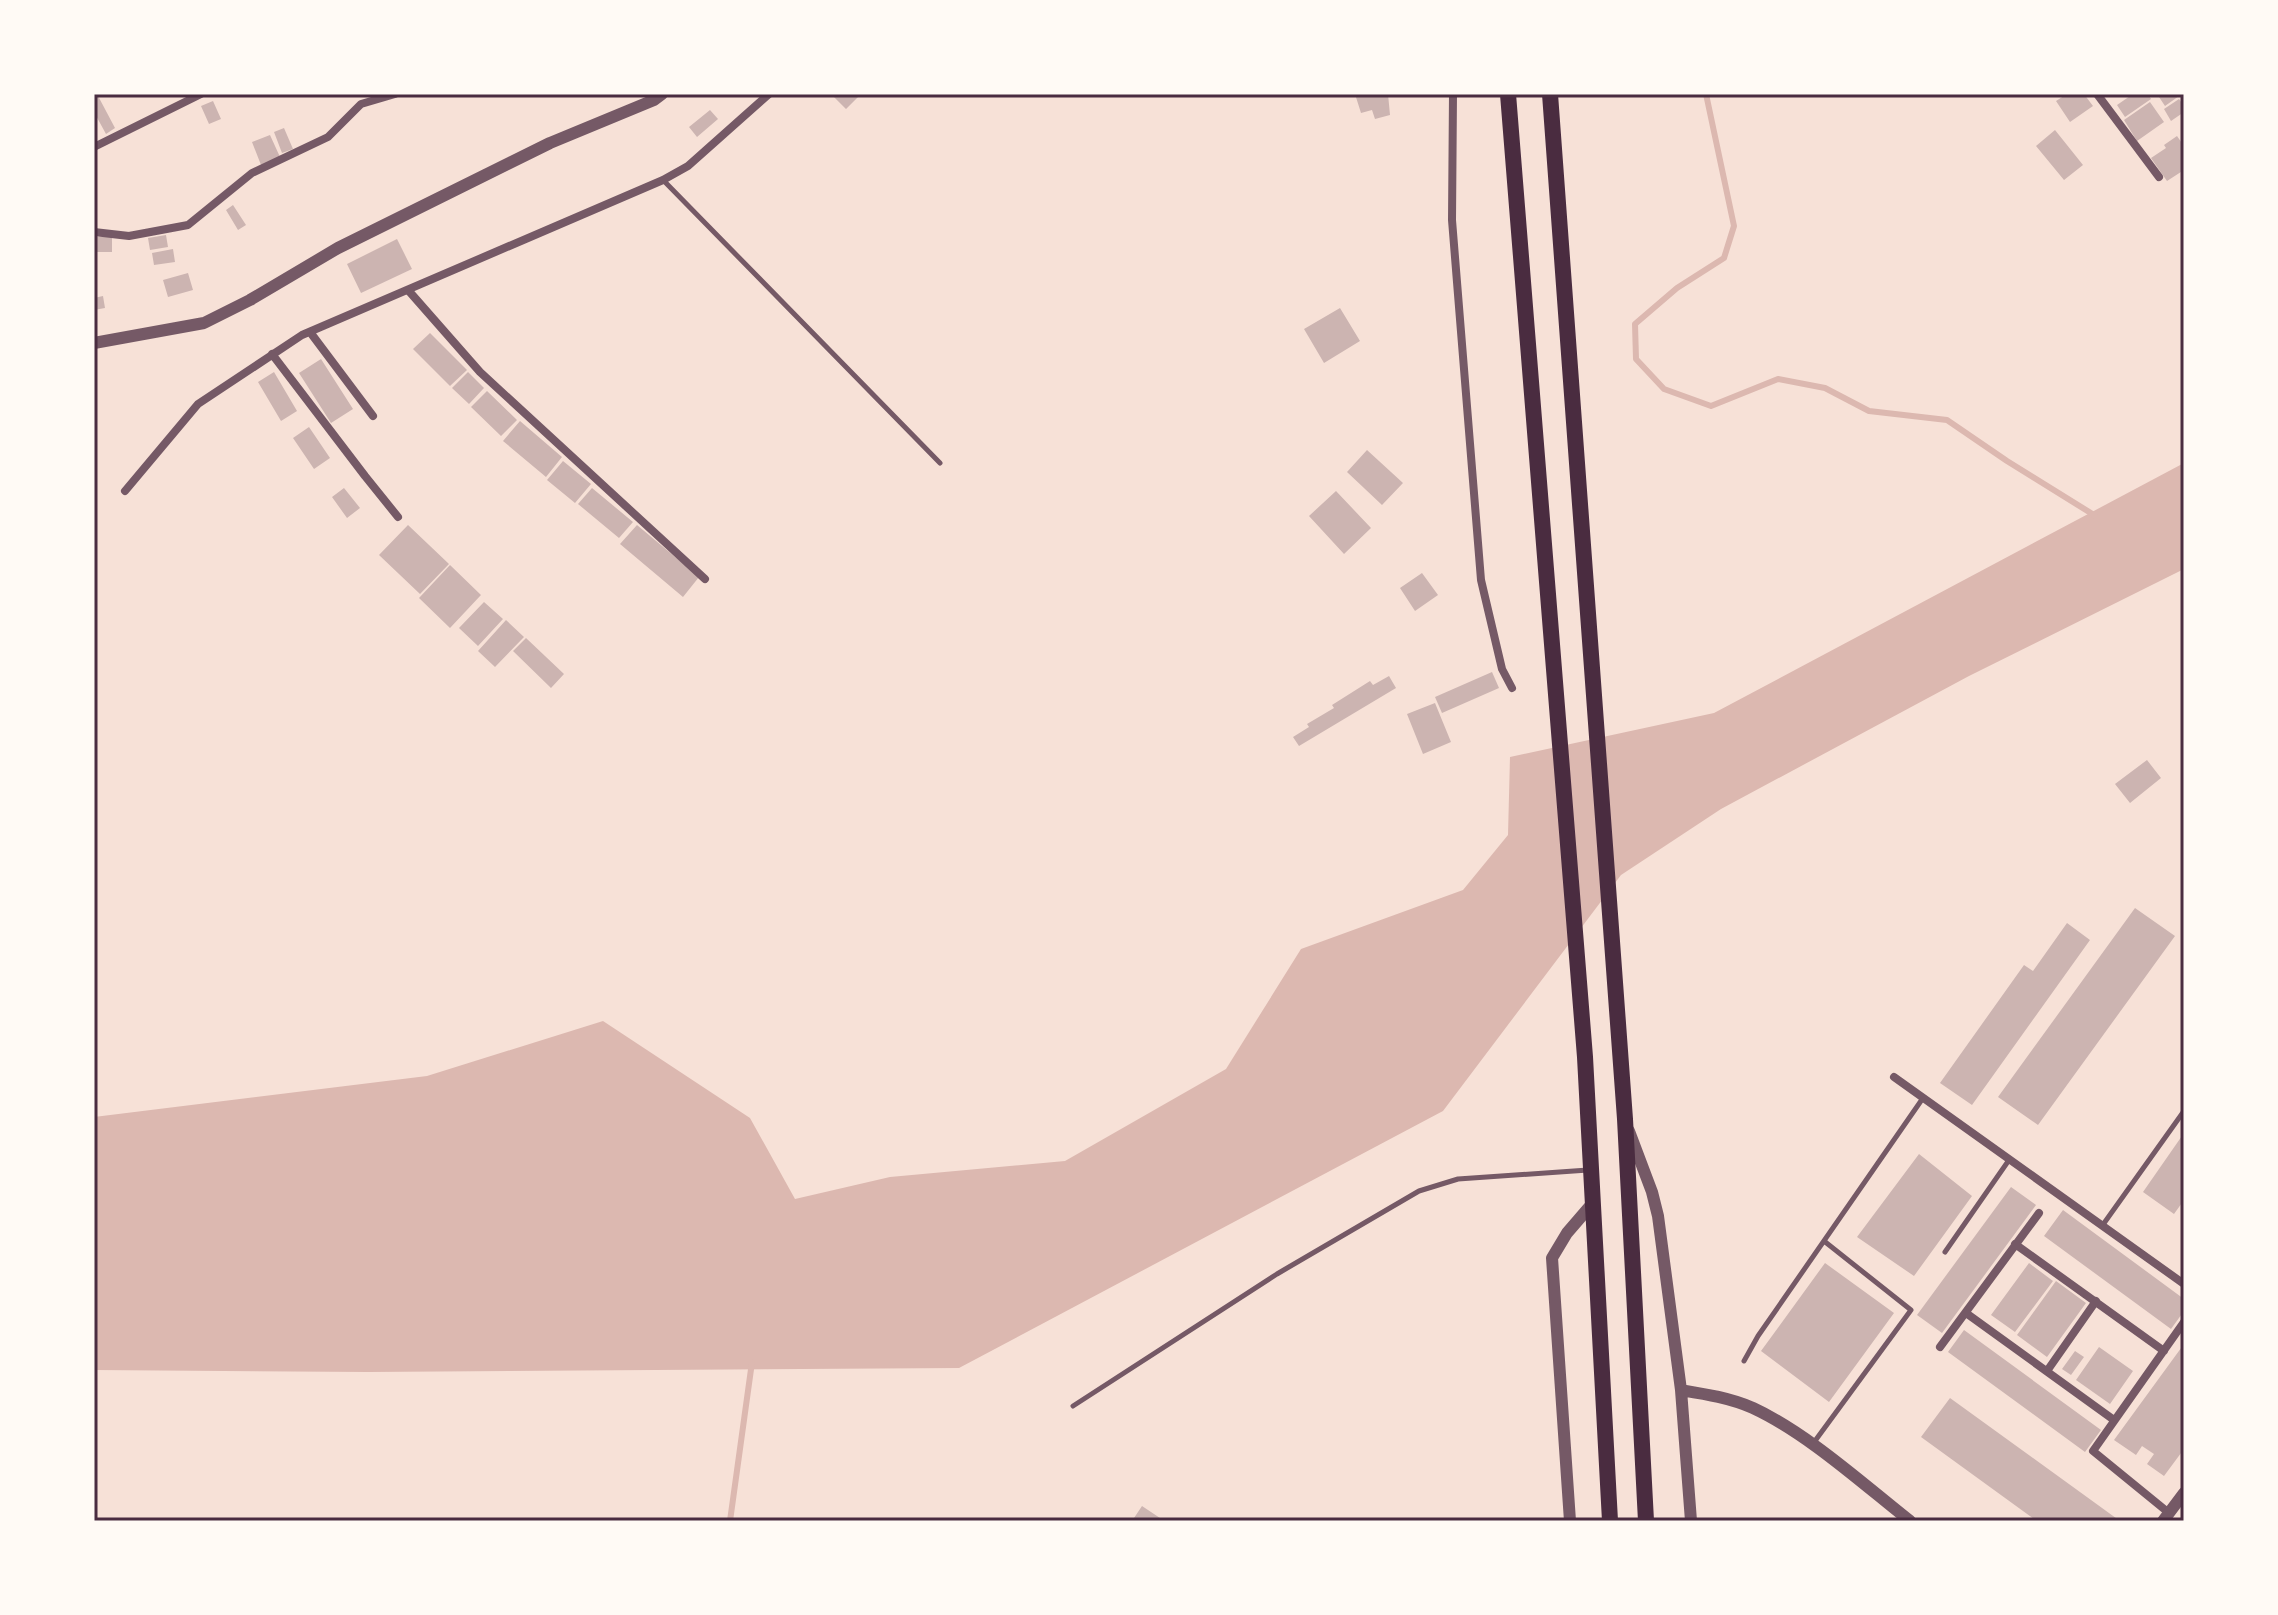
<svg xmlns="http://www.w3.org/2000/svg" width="2278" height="1615" viewBox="0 0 2278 1615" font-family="'DM Sans',sans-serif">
  <rect width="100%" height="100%" fill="#f7e1d7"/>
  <path fill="#dcb8b0" d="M 2184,463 L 2184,569 L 1969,676 L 1721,809 L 1621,875 L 1443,1111 L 959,1368 L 368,1372 L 94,1370 L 94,1117 L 427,1076 L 603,1021 L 750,1118 L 795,1199 L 890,1177 L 1065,1161 L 1226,1069 L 1301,949 L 1463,890 L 1508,835 L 1510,757 L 1714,713 Z"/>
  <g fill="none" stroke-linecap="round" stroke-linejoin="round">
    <path stroke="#dcb8b0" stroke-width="6" d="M 1706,94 L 1734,226 L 1724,258 L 1677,288 L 1635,324 L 1636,359 L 1664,389 L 1711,406 L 1778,379 L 1825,388 L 1869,411 L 1947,420 L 2007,461 L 2094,515
      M 730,1521 L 752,1362"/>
  </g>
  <path fill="#ccb4b1" d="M 94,94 L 97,94 L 115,128 L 106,134 L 94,112 Z
    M 831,94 L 861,94 L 846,109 Z
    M 1355,94 L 1388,94 L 1390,115 L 1375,119 L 1372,110 L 1361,113 Z
    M 2067,94 L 2084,94 L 2093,106 L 2070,122 L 2056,101 Z
    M 2133,94 L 2148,94 L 2151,99 L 2125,117 L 2117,105 Z
    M 2157,94 L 2178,94 L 2179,96 L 2165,106 Z
    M 2179,99 L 2184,106 L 2184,112 L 2171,121 L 2164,109 Z
    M 213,101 L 221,119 L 209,124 L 201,106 Z
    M 2150,102 L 2164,122 L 2137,141 L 2124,120 Z
    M 710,110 L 718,119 L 697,137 L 689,127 Z
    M 284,128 L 293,149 L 282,153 L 274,132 Z
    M 2055,130 L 2083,165 L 2064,180 L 2036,146 Z
    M 270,135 L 280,157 L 261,165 L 252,142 Z
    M 2177,136 L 2184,146 L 2184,170 L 2167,181 L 2151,158 L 2166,148 L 2164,145 Z
    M 233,205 L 246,225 L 238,230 L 226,210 Z
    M 166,235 L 168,247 L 150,250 L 148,238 Z
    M 94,237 L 112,237 L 112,252 L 94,252 Z
    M 397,239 L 412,269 L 361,293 L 347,264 Z
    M 173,249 L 175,262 L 154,265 L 152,253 Z
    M 188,273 L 193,290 L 168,297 L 163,280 Z
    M 103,296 L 105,308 L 94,310 L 94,298 Z
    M 1340,308 L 1360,341 L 1324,363 L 1304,329 Z
    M 430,333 L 467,370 L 450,386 L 413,349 Z
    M 321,359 L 353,409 L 331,423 L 299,373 Z
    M 274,372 L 297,411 L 281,421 L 258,382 Z
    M 468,372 L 484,388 L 469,404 L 452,388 Z
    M 487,391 L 517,420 L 501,436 L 471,407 Z
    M 520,421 L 562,457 L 546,477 L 503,441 Z
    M 309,427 L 330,458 L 314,469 L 293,438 Z
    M 1367,450 L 1403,483 L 1382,505 L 1347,472 Z
    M 563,461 L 591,484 L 575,503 L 547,480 Z
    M 344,488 L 360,508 L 347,518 L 332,497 Z
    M 592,488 L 633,522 L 619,538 L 578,504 Z
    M 1336,491 L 1371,528 L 1344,554 L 1309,516 Z
    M 408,525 L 449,564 L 420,594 L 379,555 Z
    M 637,525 L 699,577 L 683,597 L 620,544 Z
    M 450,565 L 481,595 L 450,628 L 419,598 Z
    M 1422,573 L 1438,595 L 1415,611 L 1400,588 Z
    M 484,602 L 503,619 L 478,646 L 459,628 Z
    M 506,620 L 524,637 L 495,667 L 478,651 Z
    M 526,638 L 564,674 L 551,688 L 513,651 Z
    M 1492,672 L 1499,688 L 1442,713 L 1435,697 Z
    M 1389,676 L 1396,688 L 1299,746 L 1293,737 L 1309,727 L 1307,724 L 1334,708 L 1332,705 L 1370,681 L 1373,685 Z
    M 1435,703 L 1451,742 L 1423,754 L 1407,714 Z
    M 2147,760 L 2161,778 L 2130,803 L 2115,784 Z
    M 2135,908 L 2175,936 L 2038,1125 L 1998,1097 Z
    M 2067,923 L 2090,940 L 1972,1105 L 1940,1083 L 2024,965 L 2033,971 Z
    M 2184,1133 L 2184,1200 L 2174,1214 L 2143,1192 Z
    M 1919,1154 L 1972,1196 L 1914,1276 L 1857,1237 Z
    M 2011,1187 L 2036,1205 L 1942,1333 L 1917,1315 Z
    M 2063,1210 L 2184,1299 L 2184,1311 L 2171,1329 L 2044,1236 Z
    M 1825,1263 L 1894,1313 L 1829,1402 L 1761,1351 Z
    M 2029,1263 L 2053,1281 L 2015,1332 L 1991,1315 Z
    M 2056,1281 L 2086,1303 L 2047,1357 L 2017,1335 Z
    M 1964,1330 L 2101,1430 L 2085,1452 L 1948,1352 Z
    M 2184,1344 L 2184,1449 L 2164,1476 L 2147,1464 L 2154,1454 L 2142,1446 L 2136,1455 L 2114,1440 Z
    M 2099,1347 L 2133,1371 L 2110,1404 L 2076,1380 Z
    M 2075,1351 L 2084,1357 L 2071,1375 L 2062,1369 Z
    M 1950,1398 L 2120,1521 L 2032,1521 L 2034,1519 L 1921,1437 Z
    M 1142,1506 L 1160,1518 L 1158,1521 L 1132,1521 Z"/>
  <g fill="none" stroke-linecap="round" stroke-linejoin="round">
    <path stroke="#755966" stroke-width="5" d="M 664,181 L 940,463
      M 2102,1226 L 2184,1111
      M 1945,1252 L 2009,1160
      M 1744,1361 L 1758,1336 L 1923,1098
      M 1073,1406 L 1277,1274 L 1419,1191 L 1458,1179 L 1588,1170
      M 1812,1445 L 1911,1310 L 1824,1241"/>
    <path stroke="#755966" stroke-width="8" d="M 1453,94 L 1452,220 L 1481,580 L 1502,669 L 1512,688
      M 2097,94 L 2159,177
      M 94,147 L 201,94
      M 94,232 L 129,236 L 188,225 L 252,173 L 328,137 L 361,104 L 395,94
      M 408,290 L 480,372 L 705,579
      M 310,332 L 373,416
      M 272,354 L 365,476 L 398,517
      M 125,491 L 198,404 L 302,335 L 663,180 L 688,166 L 769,94
      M 1894,1077 L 2184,1284
      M 2015,1244 L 2164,1351
      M 1966,1313 L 2114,1420
      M 1940,1347 L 2039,1213
      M 2047,1371 L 2096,1301
      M 2169,1513 L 2093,1451 L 2184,1322"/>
    <path stroke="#755966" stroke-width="12" d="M 94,343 L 204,323 L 250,300 L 338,248 L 550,143 L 654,100 L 662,94
      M 1629,1131 L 1652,1192 L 1658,1216 L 1681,1390 L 1691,1521
      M 1681,1390 C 1705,1394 1730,1398 1753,1408 C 1807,1433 1863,1484 1910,1521
      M 1570,1521 L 1552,1258 L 1567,1233 L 1592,1204
      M 2163,1521 L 2184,1493"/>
    <path stroke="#4a2c40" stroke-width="16" d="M 1508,94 L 1585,1057 L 1610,1521
      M 1550,94 L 1625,1119 L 1646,1521"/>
  </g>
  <rect width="2278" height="1615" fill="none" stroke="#fffaf5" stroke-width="192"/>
  <rect x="96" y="96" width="2086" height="1423" fill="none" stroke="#4a2c40" stroke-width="3"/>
</svg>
